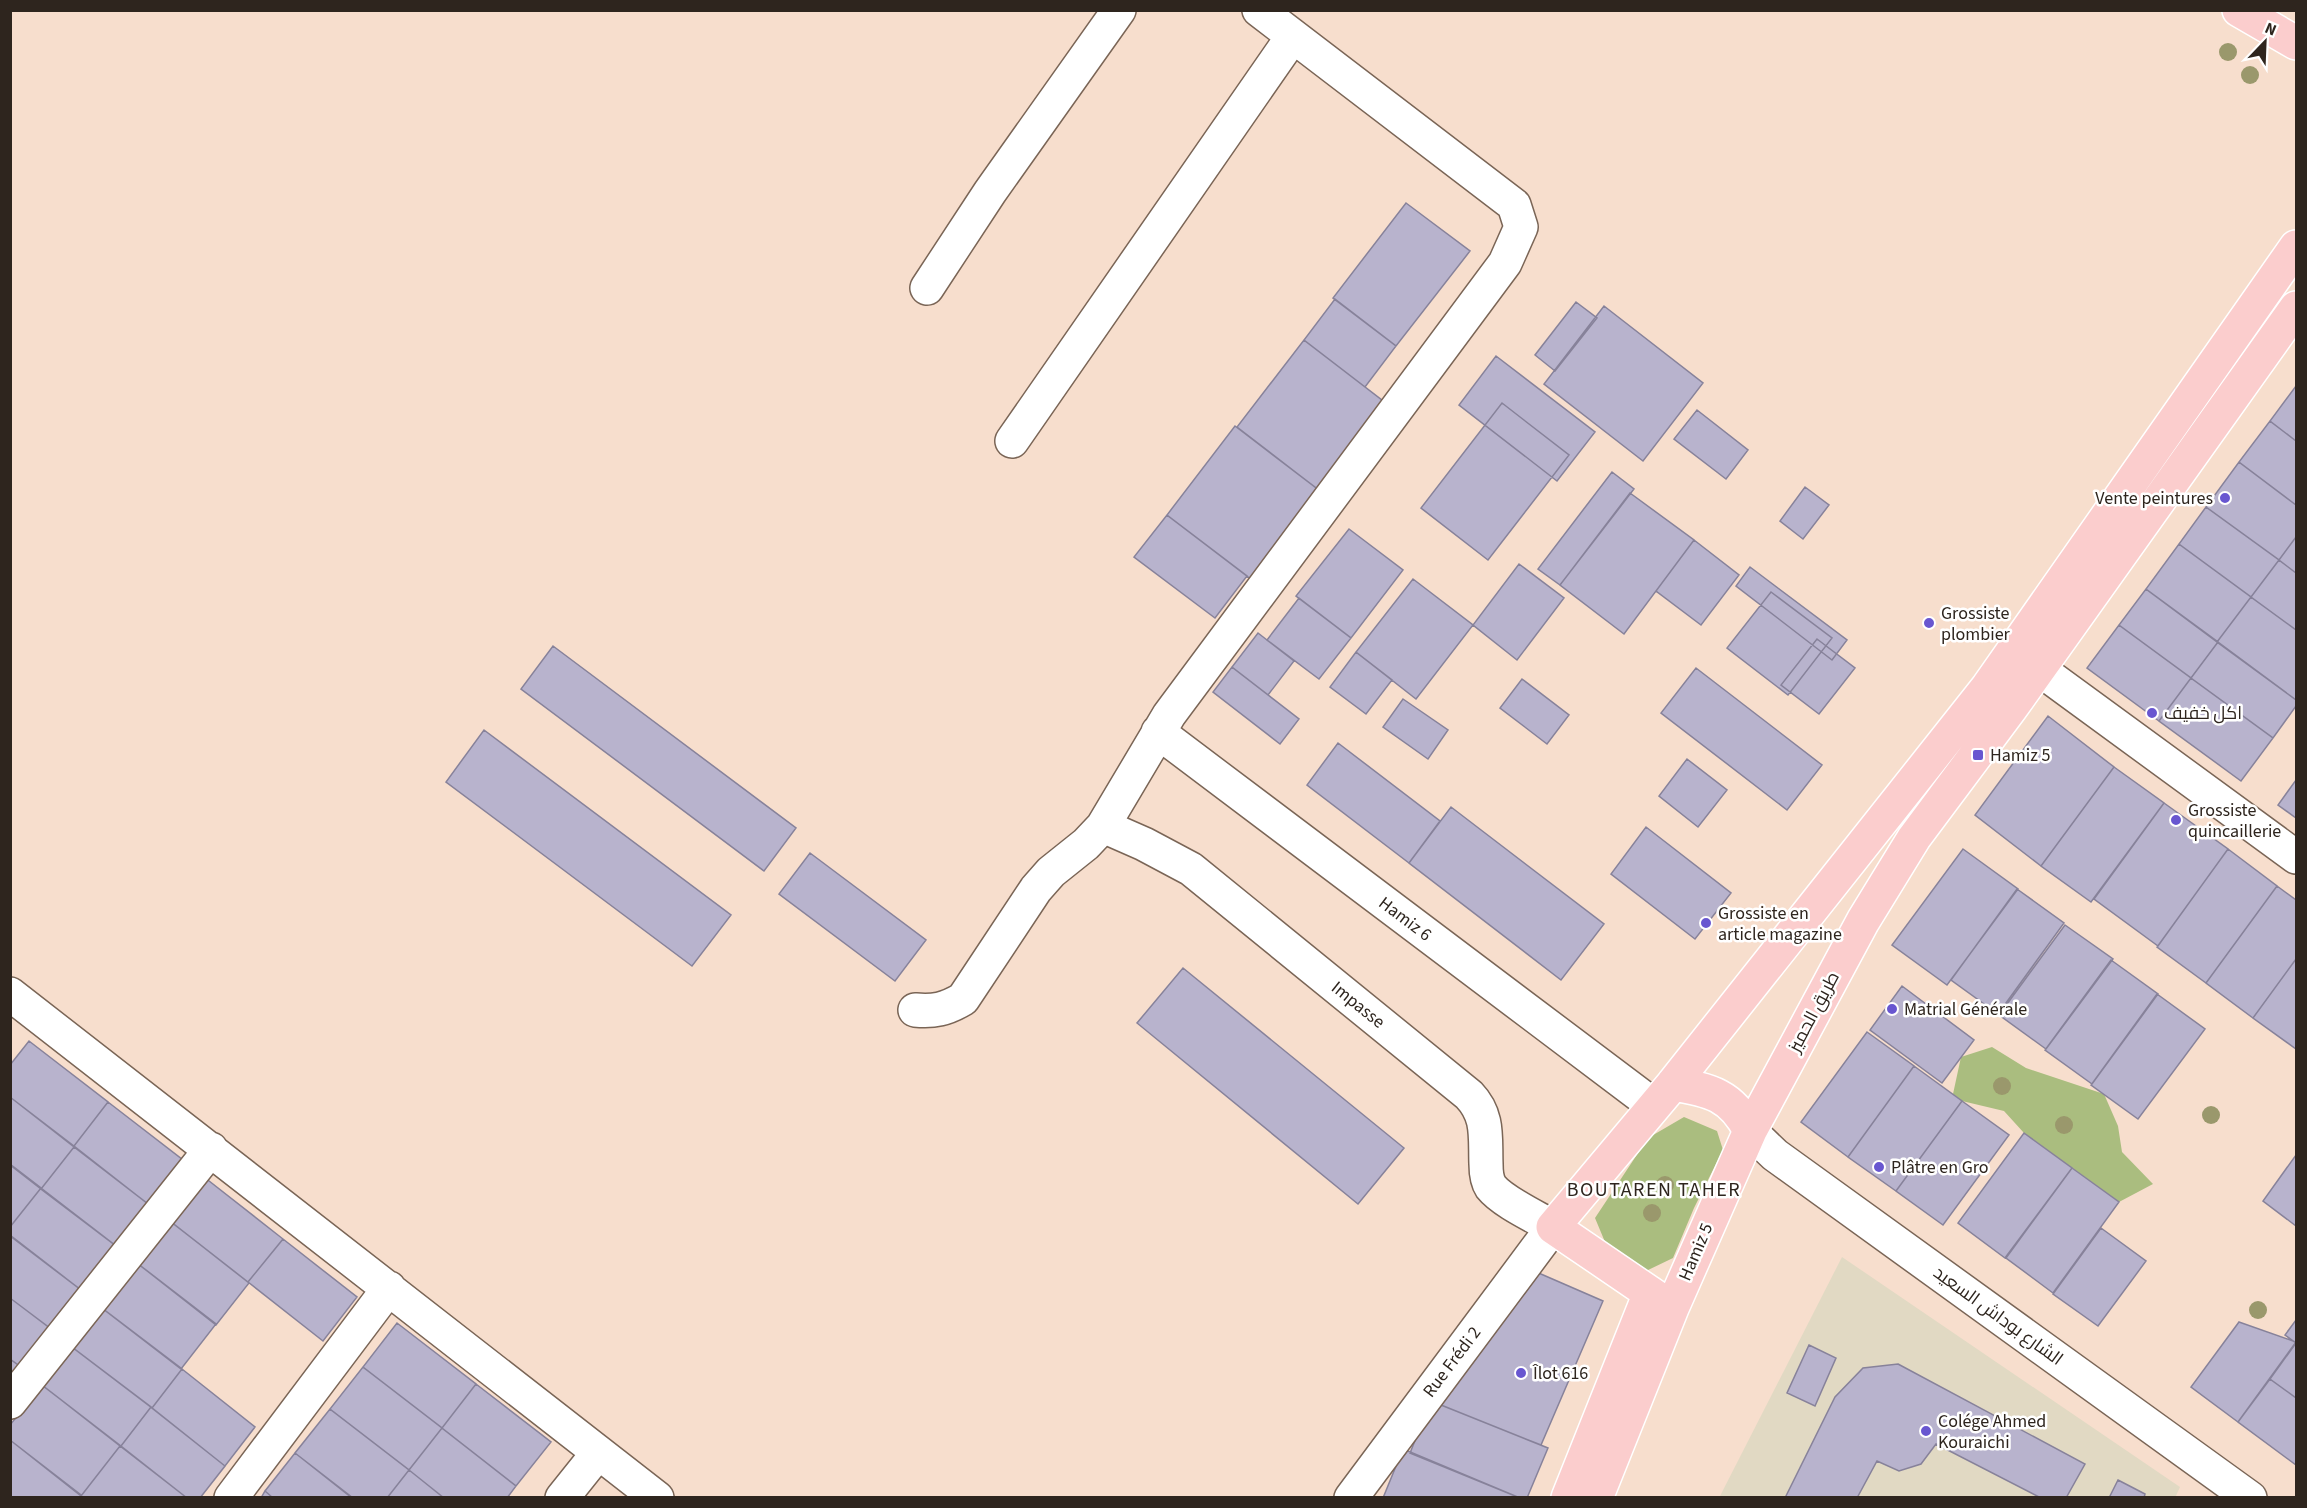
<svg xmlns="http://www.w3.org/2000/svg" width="2307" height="1508" viewBox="0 0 2307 1508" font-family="'Source Sans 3',Cairo,sans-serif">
  <rect width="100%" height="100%" fill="#f7decd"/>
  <path fill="#e1d9c3" d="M 1842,1257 L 2180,1487 L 2175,1498 L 1719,1498 Z"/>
  <path fill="#aabd7f" d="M 1992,1047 L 2026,1068 L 2104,1094 L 2118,1126 L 2122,1152 L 2153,1184 L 2119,1202 L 2024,1133 L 2004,1111 L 1962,1101 L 1953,1094 L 1961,1057 Z
    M 1684,1117 L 1717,1131 L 1723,1150 L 1694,1208 L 1673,1258 L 1646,1271 L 1605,1242 L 1595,1218 L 1648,1138 Z"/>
  <path fill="#b8b3cd" stroke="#87829a" stroke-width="1.5" d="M 1406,203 L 1470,251 L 1396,346 L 1333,298 Z
    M 1335,299 L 1396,346 L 1365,387 L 1304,340 Z
    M 1576,302 L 1597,318 L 1555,371 L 1535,355 Z
    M 1604,306 L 1703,383 L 1643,461 L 1544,384 Z
    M 1304,340 L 1387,404 L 1320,491 L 1237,427 Z
    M 1496,356 L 1595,432 L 1557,481 L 1459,405 Z
    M 2296,386 L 2296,441 L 2270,421 Z
    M 1502,403 L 1569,455 L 1488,560 L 1421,508 Z
    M 1697,410 L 1748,450 L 1726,479 L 1674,439 Z
    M 2270,421 L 2296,441 L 2296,505 L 2239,462 Z
    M 1235,426 L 1320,491 L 1252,580 L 1167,515 Z
    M 2239,462 L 2296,505 L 2296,537 L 2279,560 L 2206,507 Z
    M 1612,472 L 1634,489 L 1560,585 L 1538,569 Z
    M 1805,487 L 1829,505 L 1803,539 L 1780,521 Z
    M 1630,493 L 1694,540 L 1624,634 L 1560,585 Z
    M 2206,507 L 2279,560 L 2251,597 L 2179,544 Z
    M 1167,515 L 1247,576 L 1215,618 L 1134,557 Z
    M 1349,529 L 1403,570 L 1351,638 L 1296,596 Z
    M 2296,537 L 2296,573 L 2279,560 Z
    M 1694,540 L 1739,575 L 1701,625 L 1656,591 Z
    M 2179,544 L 2251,597 L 2217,642 L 2146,589 Z
    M 2279,560 L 2296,573 L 2296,630 L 2251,597 Z
    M 1519,564 L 1564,598 L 1517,660 L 1473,625 Z
    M 1750,567 L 1847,640 L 1832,660 L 1736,586 Z
    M 1413,579 L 1473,625 L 1416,699 L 1356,652 Z
    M 2146,589 L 2218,642 L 2191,678 L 2119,625 Z
    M 1771,592 L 1832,638 L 1788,695 L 1727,648 Z
    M 2251,597 L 2296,630 L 2296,700 L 2217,642 Z
    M 1299,598 L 1351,638 L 1319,679 L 1267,640 Z
    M 2119,625 L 2191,678 L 2159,721 L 2087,668 Z
    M 1258,633 L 1294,661 L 1268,695 L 1232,667 Z
    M 1817,639 L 1855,668 L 1819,714 L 1781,685 Z
    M 2218,642 L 2296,700 L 2296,706 L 2273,738 L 2191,678 Z
    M 553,646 L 796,828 L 764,871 L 521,689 Z
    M 1356,652 L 1392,680 L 1366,714 L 1330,687 Z
    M 1232,667 L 1299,719 L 1280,744 L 1213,692 Z
    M 1696,668 L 1822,765 L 1787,810 L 1661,713 Z
    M 2191,678 L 2273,738 L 2241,781 L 2159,721 Z
    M 1522,679 L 1569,715 L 1547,744 L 1500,708 Z
    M 1403,699 L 1448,730 L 1428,759 L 1383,727 Z
    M 2048,716 L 2114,767 L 2041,866 L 1975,815 Z
    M 484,730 L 731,915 L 692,966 L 446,782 Z
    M 1338,743 L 1440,821 L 1409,863 L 1307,785 Z
    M 1687,759 L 1727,790 L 1698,827 L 1659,796 Z
    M 2114,767 L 2164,803 L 2091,902 L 2041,866 Z
    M 2296,780 L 2296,818 L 2278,805 Z
    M 2164,803 L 2228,849 L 2158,946 L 2094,899 Z
    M 1451,807 L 1604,924 L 1561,980 L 1409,863 Z
    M 1646,827 L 1731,893 L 1695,939 L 1611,874 Z
    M 1963,849 L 2018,889 L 1947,985 L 1892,945 Z
    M 2228,849 L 2277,886 L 2206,983 L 2157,947 Z
    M 810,853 L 926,940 L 895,981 L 779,894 Z
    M 2277,886 L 2296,900 L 2296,959 L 2253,1018 L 2206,983 Z
    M 2017,889 L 2064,923 L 1998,1014 L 1951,980 Z
    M 2065,925 L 2113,959 L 2046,1049 L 1999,1015 Z
    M 2296,959 L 2296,1049 L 2253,1018 Z
    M 2111,960 L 2158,994 L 2092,1084 L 2045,1050 Z
    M 1183,968 L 1404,1148 L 1358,1204 L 1137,1023 Z
    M 1902,986 L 1974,1040 L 1942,1083 L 1870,1030 Z
    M 2157,994 L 2205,1029 L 2138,1119 L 2091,1085 Z
    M 1867,1032 L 1914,1066 L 1848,1157 L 1801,1122 Z
    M 29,1041 L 108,1102 L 74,1146 L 10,1097 L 10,1065 Z
    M 1914,1066 L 1962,1101 L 1896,1191 L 1848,1157 Z
    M 10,1097 L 74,1147 L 41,1189 L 10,1165 Z
    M 1962,1101 L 2009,1135 L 1943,1225 L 1896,1191 Z
    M 108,1102 L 183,1160 L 148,1204 L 74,1146 Z
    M 2024,1133 L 2072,1168 L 2005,1258 L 1958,1223 Z
    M 74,1147 L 148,1204 L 116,1246 L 41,1189 Z
    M 2296,1155 L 2296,1226 L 2263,1201 Z
    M 10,1164 L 41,1188 L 10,1227 Z
    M 2072,1168 L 2119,1202 L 2053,1293 L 2006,1258 Z
    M 204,1177 L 283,1239 L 248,1282 L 170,1221 Z
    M 41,1188 L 116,1246 L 81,1290 L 10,1235 L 10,1227 Z
    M 170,1221 L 249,1283 L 216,1325 L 137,1263 Z
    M 2101,1228 L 2146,1261 L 2098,1326 L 2053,1294 Z
    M 10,1236 L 81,1290 L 51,1329 L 10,1298 Z
    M 283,1239 L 357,1297 L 323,1341 L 248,1282 Z
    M 137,1263 L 216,1324 L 181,1369 L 102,1308 Z
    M 1534,1271 L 1603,1301 L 1541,1445 L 1436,1403 Z
    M 10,1298 L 51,1329 L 21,1367 L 10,1359 Z
    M 102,1308 L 182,1369 L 152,1408 L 72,1347 Z
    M 2296,1320 L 2296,1343 L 2285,1335 Z
    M 2239,1322 L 2296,1342 L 2238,1422 L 2191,1387 Z
    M 397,1323 L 476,1384 L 442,1428 L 363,1367 Z
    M 2296,1343 L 2296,1398 L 2270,1379 Z
    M 1809,1345 L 1836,1358 L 1815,1406 L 1787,1393 Z
    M 72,1347 L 151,1407 L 121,1446 L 42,1385 Z
    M 10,1359 L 21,1367 L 10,1380 Z
    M 1898,1364 L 2085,1464 L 2066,1498 L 2041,1498 L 1936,1444 L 1921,1464 L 1899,1471 L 1877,1461 L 1857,1498 L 1785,1498 L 1835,1397 L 1863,1368 Z
    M 363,1367 L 442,1428 L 409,1470 L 330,1409 Z
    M 182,1369 L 255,1427 L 225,1466 L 152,1408 Z
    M 2270,1379 L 2296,1398 L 2296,1465 L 2238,1422 Z
    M 476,1384 L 551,1442 L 516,1486 L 442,1428 Z
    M 42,1385 L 120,1446 L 81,1496 L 10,1440 L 10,1425 Z
    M 1431,1401 L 1548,1448 L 1527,1498 L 1520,1498 L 1410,1453 Z
    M 151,1407 L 225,1466 L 200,1498 L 187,1498 L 121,1446 Z
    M 330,1409 L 409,1470 L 387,1498 L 352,1498 L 295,1453 Z
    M 442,1428 L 516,1486 L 507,1498 L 444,1498 L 409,1470 Z
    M 10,1440 L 81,1495 L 79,1498 L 10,1498 Z
    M 120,1446 L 187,1498 L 84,1498 L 81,1496 Z
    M 1403,1449 L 1520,1498 L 1383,1498 Z
    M 295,1453 L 353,1498 L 273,1498 L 265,1491 Z
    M 409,1470 L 444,1498 L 387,1498 Z
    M 2118,1480 L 2145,1494 L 2144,1498 L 2109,1498 Z
    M 265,1491 L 273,1498 L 261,1498 Z"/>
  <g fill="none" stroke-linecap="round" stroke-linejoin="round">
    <defs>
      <path id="minor" d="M 927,288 L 990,192 L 1119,10
        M 1012,441 L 1293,36
        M 2039,669 L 2296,857
        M 1158,732 L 1653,1105
        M 1103,826 L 1144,844 L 1191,869 L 1469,1095 C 1489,1116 1485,1137 1486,1164 C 1486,1172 1487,1181 1491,1187 C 1503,1202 1536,1217 1553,1227 L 1351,1498
        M 10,994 L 657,1498
        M 915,1010 C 934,1012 946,1009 963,999 L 1036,889 L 1051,872 L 1086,844 L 1103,826 L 1169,715 L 1505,263 L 1521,227 L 1514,205 L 1259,10
        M 1750,1131 L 1775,1155 L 2250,1498
        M 10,1402 L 211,1149
        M 231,1498 L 389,1288
        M 562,1498 L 598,1453"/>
      <path id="major" d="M 2239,10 L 2296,43
        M 1673,1084 C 1710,1090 1732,1095 1750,1131
        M 1672,1308 L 1553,1227 L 1673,1084 L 1987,688 L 2296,247
        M 1568,1498 L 1650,1293
        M 1596,1498 L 1672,1308 L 1750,1131 L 1863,921 L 1914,838 L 2011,708 L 2296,308"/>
    </defs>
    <use href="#minor" stroke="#7a6556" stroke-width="36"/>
    <use href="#major" stroke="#fff" stroke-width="36"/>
    <use href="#minor" stroke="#fff" stroke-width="33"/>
    <use href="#major" stroke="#fbcdcd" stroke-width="33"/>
  </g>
  <g fill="#9a986c">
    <circle cx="2228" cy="52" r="9"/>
    <circle cx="2250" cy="75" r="9"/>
    <circle cx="2002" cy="1086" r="9"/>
    <circle cx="2211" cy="1115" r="9"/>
    <circle cx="2064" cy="1125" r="9"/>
    <circle cx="1665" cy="1185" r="9"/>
    <circle cx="1652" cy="1213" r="9"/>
    <circle cx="2258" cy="1310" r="9"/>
  </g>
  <g fill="#6856d0" stroke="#fff" stroke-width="2">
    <circle cx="2225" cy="498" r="6"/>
    <circle cx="1929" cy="623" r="6"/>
    <circle cx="2152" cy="713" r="6"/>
    <rect x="1972" y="749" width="12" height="12" rx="3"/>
    <circle cx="2176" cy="820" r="6"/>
    <circle cx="1706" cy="923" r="6"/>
    <circle cx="1892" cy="1009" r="6"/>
    <circle cx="1879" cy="1167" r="6"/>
    <circle cx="1521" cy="1373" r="6"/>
    <circle cx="1926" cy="1431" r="6"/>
  </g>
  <g text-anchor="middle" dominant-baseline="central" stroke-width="5" stroke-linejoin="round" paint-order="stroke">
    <g font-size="18" fill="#2e251e" stroke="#fff" text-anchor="start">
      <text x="2213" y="498" text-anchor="end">Vente peintures</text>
      <text x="1941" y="613">Grossiste<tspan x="1941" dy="21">plombier</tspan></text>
      <text x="2164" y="713">اكل خفيف</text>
      <text x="1990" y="755">Hamiz 5</text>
      <text x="2188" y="810">Grossiste<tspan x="2188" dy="21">quincaillerie</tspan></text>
      <text x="1718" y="913">Grossiste en<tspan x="1718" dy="21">article magazine</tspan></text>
      <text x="1904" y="1009">Matrial Générale</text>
      <text x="1891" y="1167">Plâtre en Gro</text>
      <text x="1533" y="1373">Îlot 616</text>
      <text x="1938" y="1421">Colége Ahmed<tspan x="1938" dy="21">Kouraichi</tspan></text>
    </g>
    <g font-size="18" fill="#2e251e" stroke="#fff">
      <text transform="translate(1405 919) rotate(37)">Hamiz 6</text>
      <text transform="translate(1358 1005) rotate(39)">Impasse</text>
      <text transform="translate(1814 1012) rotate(-62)">طريق الحميز</text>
      <text transform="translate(1696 1252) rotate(-67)">Hamiz 5</text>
      <text transform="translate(1998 1316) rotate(36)">الشارع بوداش السعيد</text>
      <text transform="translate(1452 1362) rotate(-53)">Rue Frédi 2</text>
    </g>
    <g font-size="20" letter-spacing="1.5" fill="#2e251e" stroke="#fff">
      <text x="1654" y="1190">BOUTAREN TAHER</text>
    </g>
  </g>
  <rect width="2307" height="1508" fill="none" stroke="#2e251e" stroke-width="24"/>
  <g transform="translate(2265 42) rotate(23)" stroke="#ffffff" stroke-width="4.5" paint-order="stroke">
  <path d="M0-4.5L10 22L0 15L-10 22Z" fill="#2e251e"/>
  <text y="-9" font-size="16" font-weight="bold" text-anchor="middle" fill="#2e251e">N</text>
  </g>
</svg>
